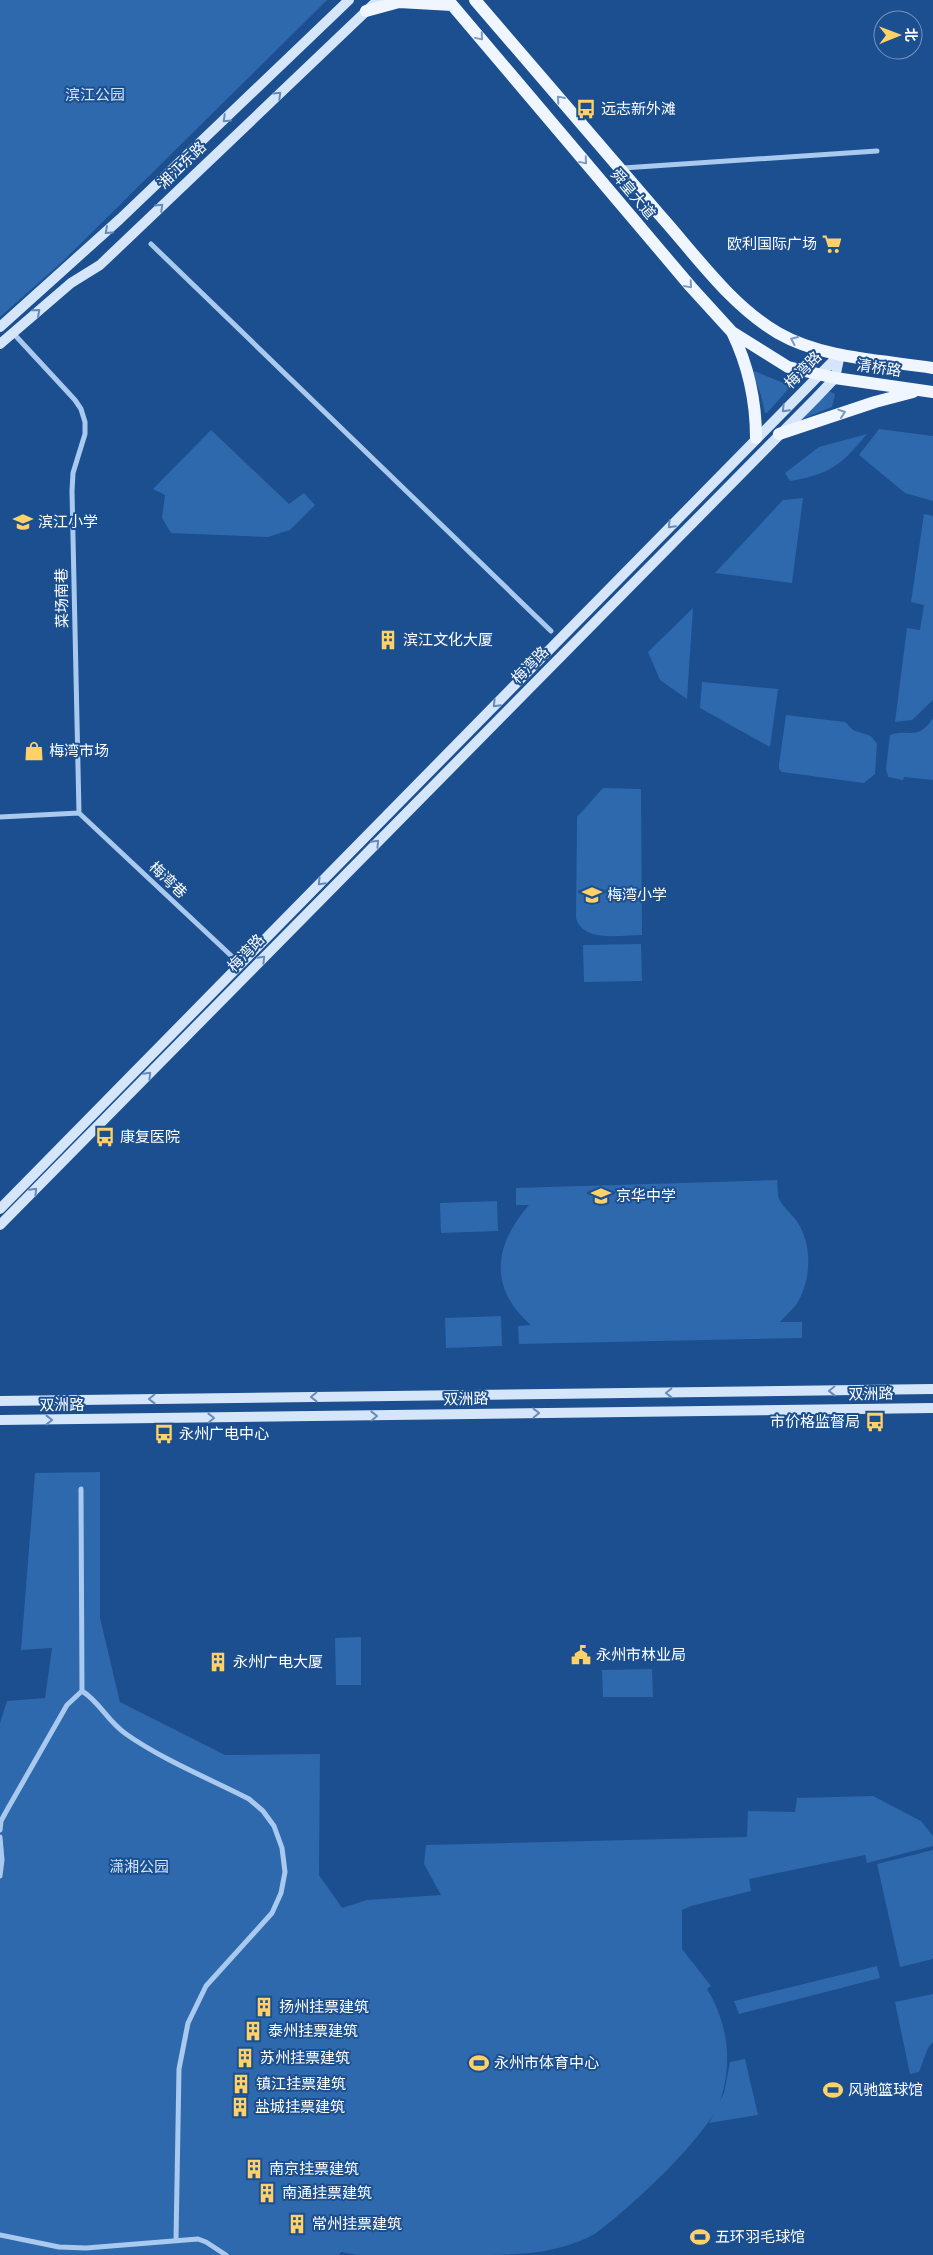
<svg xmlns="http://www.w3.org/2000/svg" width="933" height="2255" viewBox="0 0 933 2255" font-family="'Nunito Sans','Noto Sans SC',sans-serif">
  <rect width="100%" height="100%" fill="#1b4f8f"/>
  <path fill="#2e69ad" d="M 0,0 L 327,0 L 61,263 L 0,317 Z
    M 754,371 L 791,386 L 767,413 L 765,413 L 761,395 L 752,372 Z
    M 828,391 L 835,394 L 832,407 L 802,419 Z
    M 879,429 L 933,436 L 933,501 L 905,493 L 859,455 Z
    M 211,430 L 289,504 L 304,493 L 315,505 L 290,530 L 268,537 L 171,533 L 162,518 L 165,495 L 153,489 Z
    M 867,434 C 841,465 831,474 790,481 L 785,473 L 819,447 Z
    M 803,498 L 792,583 L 715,573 L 783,500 Z
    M 924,514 L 933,516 L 933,700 L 912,720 L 895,722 L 907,628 L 920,630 L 924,605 L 911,602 Z
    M 693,608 L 687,699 L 660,680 L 648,652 Z
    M 702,682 L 778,689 L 770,747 L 700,708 Z
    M 786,715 L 845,722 L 853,730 L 871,736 L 877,744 L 875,774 L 864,783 L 782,772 L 779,769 L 779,764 Z
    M 933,718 L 933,780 L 904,777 L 903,780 L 888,777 L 886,769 L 890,735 C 909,728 917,742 933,718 Z
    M 603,788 L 641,789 L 642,935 C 621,935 583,943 576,918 L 577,817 Z
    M 641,944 L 642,981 L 584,982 L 583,945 Z
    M 777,1180 C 778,1185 777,1194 779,1199 C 782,1206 794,1216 798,1223 C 813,1247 811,1282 796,1305 C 791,1311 785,1316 780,1322 L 802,1322 L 802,1338 L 519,1344 L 518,1326 L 531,1325 C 488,1288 494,1245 529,1205 L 516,1205 L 516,1188 Z
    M 497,1201 L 498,1231 L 441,1233 L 440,1203 Z
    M 501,1316 L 502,1346 L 446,1348 L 445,1318 Z
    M 100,1472 L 100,1618 L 120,1702 L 225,1755 L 320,1754 L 319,1875 L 342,1908 L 367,1900 L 441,1895 L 424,1864 L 426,1845 L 747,1837 L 748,1811 L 795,1812 L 797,1798 L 873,1796 L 921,1821 L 933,1836 L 933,1846 L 867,1863 L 865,1855 L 749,1879 L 751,1891 L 691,1906 L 682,1910 L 682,1949 L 711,1986 L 707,1989 C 727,2022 733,2060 721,2098 C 710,2135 629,2209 596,2233 C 586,2240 567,2246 554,2249 C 529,2255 498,2255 472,2255 C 434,2255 396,2255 358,2255 L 341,2252 L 339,2255 L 0,2255 L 0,1723 L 7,1701 L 45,1698 L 52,1648 L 21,1650 L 35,1473 Z
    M 361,1637 L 361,1685 L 336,1685 L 335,1638 Z
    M 652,1669 L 653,1697 L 603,1697 L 602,1670 Z
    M 933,1850 L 933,1959 L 900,1967 L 877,1864 Z
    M 877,1966 L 880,1978 L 739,2014 L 734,2001 Z
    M 933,1994 L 933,2042 L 928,2048 L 919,2072 L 910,2074 L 895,2002 Z
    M 745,2059 L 758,2115 L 709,2123 L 724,2093 L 730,2062 Z"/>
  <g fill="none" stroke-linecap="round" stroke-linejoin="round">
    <path stroke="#a9c9ee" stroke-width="5" d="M 623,168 L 877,151
      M 151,244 L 551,631
      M 79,813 L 240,964
      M 0,817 L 79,813 L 72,491 L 73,473 L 85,434 L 85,422 L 81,409 L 75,400 L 13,333
      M 81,1489 L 82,1691 C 100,1702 107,1721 126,1734 C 163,1760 208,1778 249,1799 L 263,1811 L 274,1826 L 282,1848 L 285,1872 L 281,1893 L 272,1913 L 206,1986 L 188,2023 L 179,2069 L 176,2240
      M 0,1830 L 1,1821 L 7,1810 L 67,1705 L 82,1691
      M 0,1837 L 2,1860 L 0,1876
      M 0,2235 L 59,2247 L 86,2248 L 198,2239 L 206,2242 L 226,2255"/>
    <path stroke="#d6e6fa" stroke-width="10" d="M 0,327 L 120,219 L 349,0
      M 0,344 L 71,283 L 100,265 L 378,0
      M 0,1209 L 840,354
      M 0,1225 L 816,398 L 835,378 L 840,354
      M 0,1401 L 933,1389
      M 0,1420 L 933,1408"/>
    <path stroke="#f0f6ff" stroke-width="12" d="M 448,0 L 691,287 L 732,332 L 788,367 L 835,378 L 933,392
      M 475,0 C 536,71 597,142 658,213 C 695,254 730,305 778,333 C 823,359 883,360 933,368
      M 366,11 L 399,2 L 452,5
      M 732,332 C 749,367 756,400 756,438
      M 779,434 L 875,402 L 913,392"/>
  </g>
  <defs><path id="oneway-chevron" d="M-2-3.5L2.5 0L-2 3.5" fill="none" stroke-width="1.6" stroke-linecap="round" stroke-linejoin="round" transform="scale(1.25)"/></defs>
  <g stroke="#7b9ac1">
    <use href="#oneway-chevron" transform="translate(480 37) rotate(50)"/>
    <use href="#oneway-chevron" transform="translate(560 99) rotate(-131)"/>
    <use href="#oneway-chevron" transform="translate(584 161) rotate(50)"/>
    <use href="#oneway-chevron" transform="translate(689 285) rotate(49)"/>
    <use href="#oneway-chevron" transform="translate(794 340) rotate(-156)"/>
    <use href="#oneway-chevron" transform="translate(842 413) rotate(-18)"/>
  </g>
  <g stroke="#668bba">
    <use href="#oneway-chevron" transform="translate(278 95) rotate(-44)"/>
    <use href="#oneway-chevron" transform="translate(226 119) rotate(136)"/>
    <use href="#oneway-chevron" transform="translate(160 207) rotate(-44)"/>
    <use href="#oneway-chevron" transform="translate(108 231) rotate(138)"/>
    <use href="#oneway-chevron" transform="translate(37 312) rotate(-41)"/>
    <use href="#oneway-chevron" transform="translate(785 409) rotate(135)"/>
    <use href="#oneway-chevron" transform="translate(671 525) rotate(134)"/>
    <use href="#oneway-chevron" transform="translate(496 704) rotate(135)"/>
    <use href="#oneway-chevron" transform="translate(376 843) rotate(-46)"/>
    <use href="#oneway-chevron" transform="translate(321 882) rotate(134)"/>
    <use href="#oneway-chevron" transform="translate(262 959) rotate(-46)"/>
    <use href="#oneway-chevron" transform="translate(148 1075) rotate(-46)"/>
    <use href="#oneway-chevron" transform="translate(34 1191) rotate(-46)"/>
    <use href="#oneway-chevron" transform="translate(832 1391) rotate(179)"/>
    <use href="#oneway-chevron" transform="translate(669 1393) rotate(179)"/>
    <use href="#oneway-chevron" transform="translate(314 1397) rotate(179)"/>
    <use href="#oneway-chevron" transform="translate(152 1399) rotate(179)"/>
    <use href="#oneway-chevron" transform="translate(536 1413) rotate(-1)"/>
    <use href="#oneway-chevron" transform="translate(374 1416) rotate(-1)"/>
    <use href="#oneway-chevron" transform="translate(211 1418) rotate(-1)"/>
    <use href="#oneway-chevron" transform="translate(49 1420)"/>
  </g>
  <defs>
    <symbol id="bus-bare" viewBox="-9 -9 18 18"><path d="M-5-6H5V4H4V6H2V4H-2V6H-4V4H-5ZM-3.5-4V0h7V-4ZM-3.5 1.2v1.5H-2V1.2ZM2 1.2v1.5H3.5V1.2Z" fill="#ffd166" stroke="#1b4f8f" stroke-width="2.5" paint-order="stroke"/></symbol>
    <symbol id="supermarket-bare" viewBox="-9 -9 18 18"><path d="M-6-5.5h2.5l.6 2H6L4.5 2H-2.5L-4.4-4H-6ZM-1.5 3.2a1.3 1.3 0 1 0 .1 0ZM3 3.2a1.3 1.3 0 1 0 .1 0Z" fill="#ffd166" stroke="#1b4f8f" stroke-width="2.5" paint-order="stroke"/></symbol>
    <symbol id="school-bare" viewBox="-9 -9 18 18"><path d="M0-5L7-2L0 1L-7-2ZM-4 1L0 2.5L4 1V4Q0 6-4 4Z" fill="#ffd166" stroke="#1b4f8f" stroke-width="2.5" paint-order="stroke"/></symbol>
    <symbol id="building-bare" viewBox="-9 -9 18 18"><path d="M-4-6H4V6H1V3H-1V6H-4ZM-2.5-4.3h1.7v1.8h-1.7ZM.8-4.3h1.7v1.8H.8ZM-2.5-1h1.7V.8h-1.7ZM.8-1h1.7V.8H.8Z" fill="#ffd166" stroke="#1b4f8f" stroke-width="2.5" paint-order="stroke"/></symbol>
    <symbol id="shop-bare" viewBox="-9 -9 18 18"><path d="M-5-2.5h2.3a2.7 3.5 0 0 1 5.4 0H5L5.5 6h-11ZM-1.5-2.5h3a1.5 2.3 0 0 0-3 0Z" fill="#ffd166" stroke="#1b4f8f" stroke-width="2.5" paint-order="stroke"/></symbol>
    <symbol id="civic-bare" viewBox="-9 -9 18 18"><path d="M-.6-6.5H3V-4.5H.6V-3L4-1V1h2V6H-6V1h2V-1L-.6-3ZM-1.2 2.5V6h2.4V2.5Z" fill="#ffd166" stroke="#1b4f8f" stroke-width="2.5" paint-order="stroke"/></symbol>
    <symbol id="stadium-bare" viewBox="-9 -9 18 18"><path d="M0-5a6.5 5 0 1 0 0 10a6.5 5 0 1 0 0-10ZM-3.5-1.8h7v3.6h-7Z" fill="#ffd166" stroke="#1b4f8f" stroke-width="2.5" paint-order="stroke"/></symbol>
  </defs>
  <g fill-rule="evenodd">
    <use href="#bus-bare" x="572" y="95" width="28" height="28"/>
    <use href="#supermarket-bare" x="818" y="230" width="28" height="28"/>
    <use href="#school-bare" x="9" y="508" width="28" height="28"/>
    <use href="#building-bare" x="374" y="626" width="28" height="28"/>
    <use href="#shop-bare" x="20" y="737" width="28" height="28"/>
    <use href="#school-bare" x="578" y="881" width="28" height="28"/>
    <use href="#bus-bare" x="91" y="1123" width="28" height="28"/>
    <use href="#school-bare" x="587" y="1182" width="28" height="28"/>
    <use href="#bus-bare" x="861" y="1408" width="28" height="28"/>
    <use href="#bus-bare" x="150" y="1420" width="28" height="28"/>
    <use href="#civic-bare" x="567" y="1641" width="28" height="28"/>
    <use href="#building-bare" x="204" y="1648" width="28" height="28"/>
    <use href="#building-bare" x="250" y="1993" width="28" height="28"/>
    <use href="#building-bare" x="239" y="2017" width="28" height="28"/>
    <use href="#building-bare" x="231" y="2044" width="28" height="28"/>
    <use href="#stadium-bare" x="465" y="2049" width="28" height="28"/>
    <use href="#building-bare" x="227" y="2070" width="28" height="28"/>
    <use href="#stadium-bare" x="819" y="2076" width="28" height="28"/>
    <use href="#building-bare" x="226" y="2093" width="28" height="28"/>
    <use href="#building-bare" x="240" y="2155" width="28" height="28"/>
    <use href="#building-bare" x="253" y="2179" width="28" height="28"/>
    <use href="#building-bare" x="283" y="2210" width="28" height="28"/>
    <use href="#stadium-bare" x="686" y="2223" width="28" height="28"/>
  </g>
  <g text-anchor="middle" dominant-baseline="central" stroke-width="4" stroke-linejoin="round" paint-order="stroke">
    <g font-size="15" fill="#cfe3fa" stroke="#1b4f8f">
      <text x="95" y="95">滨江公园</text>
      <text x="139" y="1867">潇湘公园</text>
    </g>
    <g font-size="15" fill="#fff" stroke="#1b4f8f" text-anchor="start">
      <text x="601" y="109">远志新外滩</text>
      <text x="817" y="244" text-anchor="end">欧利国际广场</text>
      <text x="38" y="522">滨江小学</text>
      <text x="403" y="640">滨江文化大厦</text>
      <text x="49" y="751">梅湾市场</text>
      <text x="607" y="895">梅湾小学</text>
      <text x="120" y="1137">康复医院</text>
      <text x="616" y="1196">京华中学</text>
      <text x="860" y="1422" text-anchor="end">市价格监督局</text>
      <text x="179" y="1434">永州广电中心</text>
      <text x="596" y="1655">永州市林业局</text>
      <text x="233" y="1662">永州广电大厦</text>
      <text x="279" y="2007">扬州挂票建筑</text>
      <text x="268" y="2031">泰州挂票建筑</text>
      <text x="260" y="2058">苏州挂票建筑</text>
      <text x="494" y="2063">永州市体育中心</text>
      <text x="256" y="2084">镇江挂票建筑</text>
      <text x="848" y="2090">风驰篮球馆</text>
      <text x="255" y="2107">盐城挂票建筑</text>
      <text x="269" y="2169">南京挂票建筑</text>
      <text x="282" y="2193">南通挂票建筑</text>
      <text x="312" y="2224">常州挂票建筑</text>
      <text x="715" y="2237">五环羽毛球馆</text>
    </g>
    <g font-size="15" fill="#fff" stroke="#1b4f8f">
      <text transform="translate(182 165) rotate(-44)">湘江东路</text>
      <text transform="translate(633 194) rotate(50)">舜皇大道</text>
      <text transform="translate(879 368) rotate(8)">清桥路</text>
      <text transform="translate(803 370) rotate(-45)">梅湾路</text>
      <text transform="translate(62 598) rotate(-91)">菜场南巷</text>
      <text transform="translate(530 665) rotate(-45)">梅湾路</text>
      <text transform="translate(168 880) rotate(43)">梅湾巷</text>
      <text transform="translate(246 953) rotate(-46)">梅湾路</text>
      <text transform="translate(871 1394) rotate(-1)">双洲路</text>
      <text transform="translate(466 1399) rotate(-1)">双洲路</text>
      <text x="62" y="1405">双洲路</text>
    </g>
  </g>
  <g transform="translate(898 35) rotate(89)"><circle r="24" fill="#1b4f8f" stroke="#7695bc"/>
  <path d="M0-4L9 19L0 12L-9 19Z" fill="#ffd166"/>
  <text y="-8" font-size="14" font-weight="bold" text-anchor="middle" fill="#ffffff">北</text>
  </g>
</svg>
